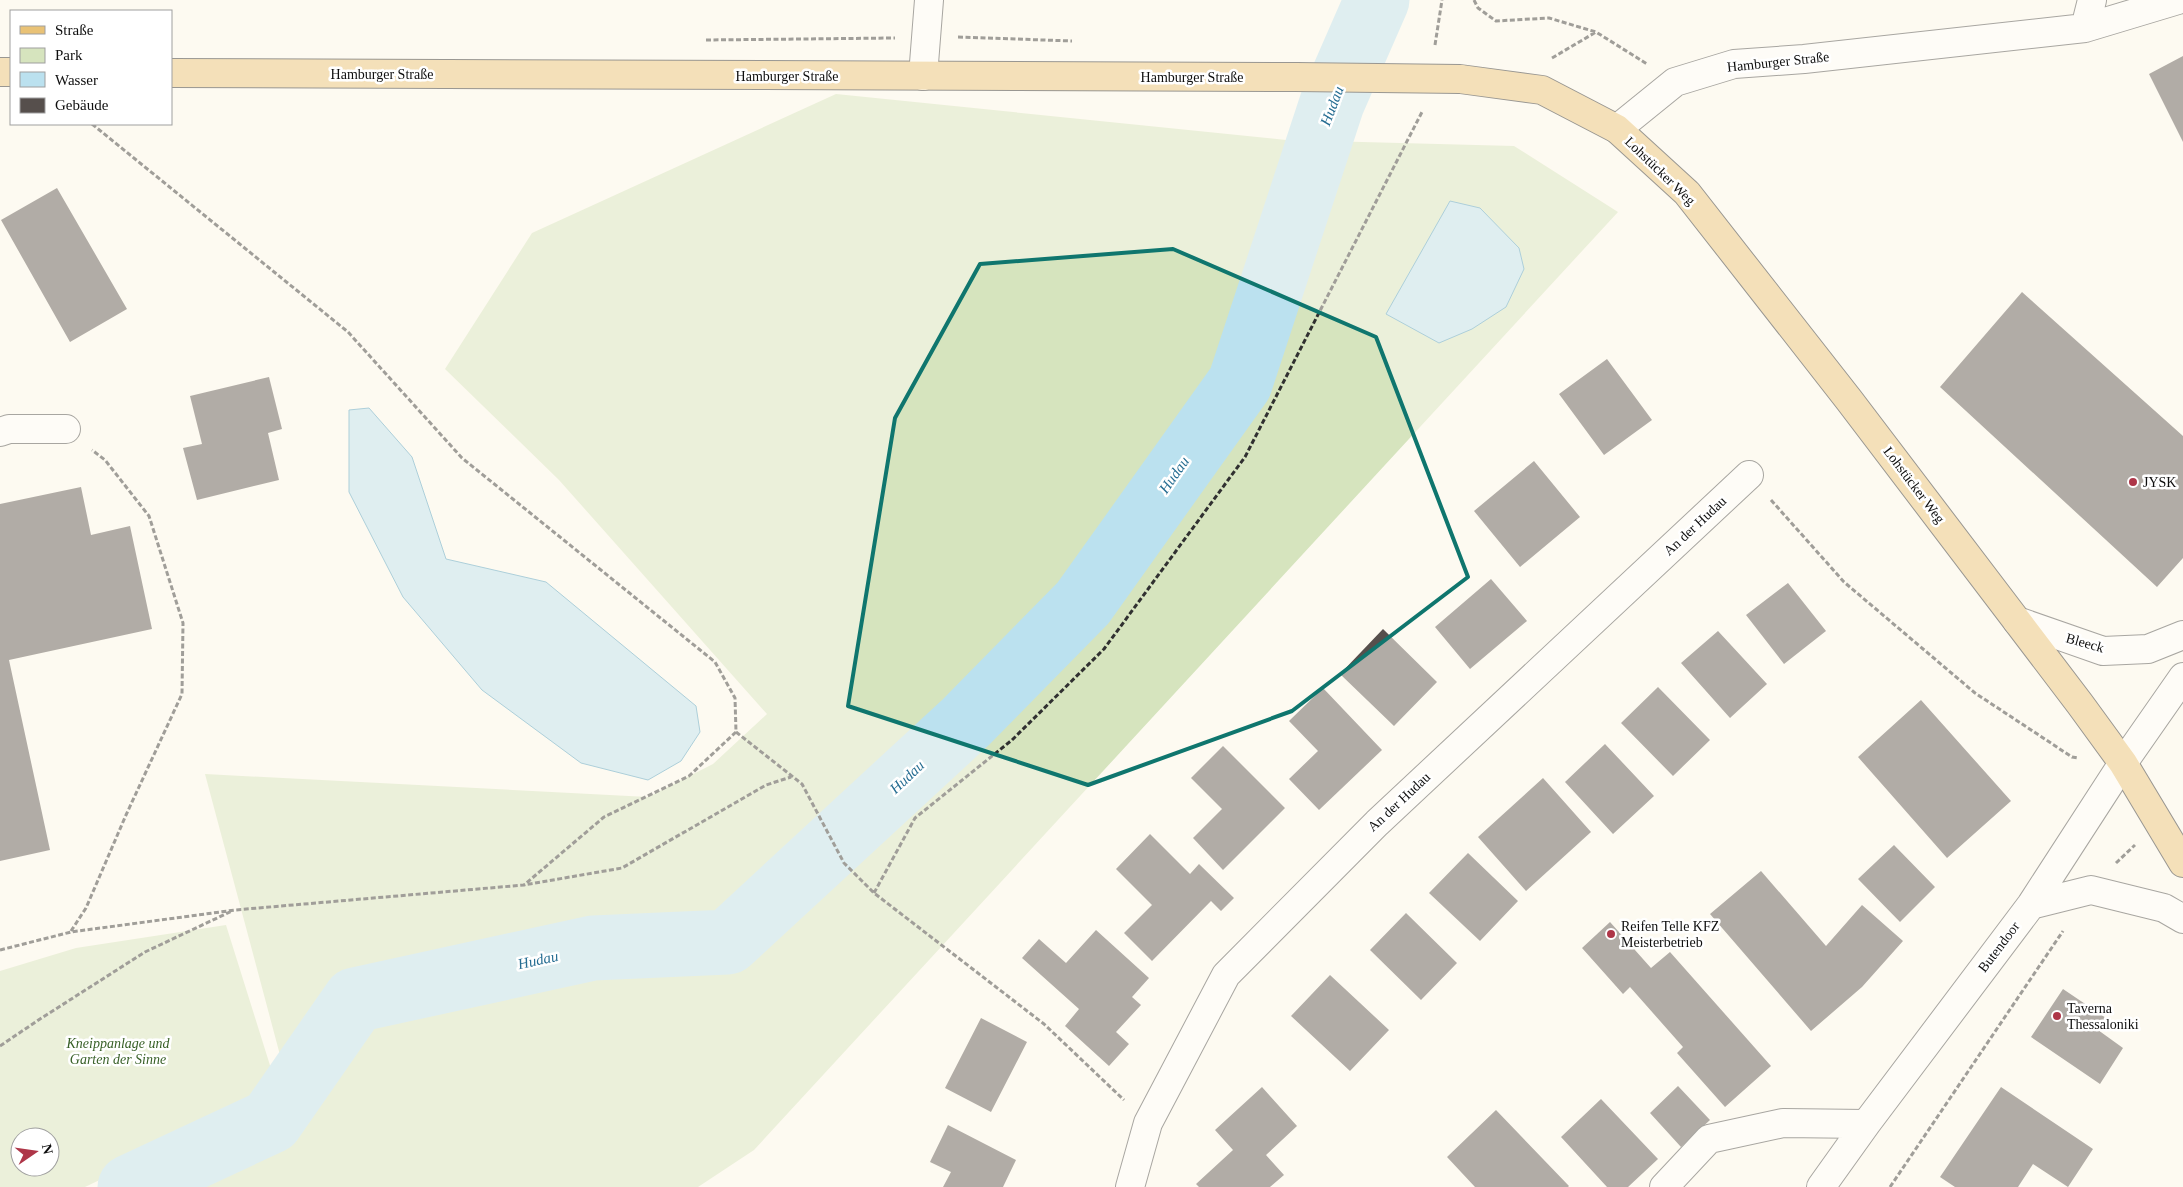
<svg xmlns="http://www.w3.org/2000/svg" width="2183" height="1187" viewBox="0 0 2183 1187" font-family="Georgia,serif">
  <rect width="100%" height="100%" fill="#fdfaf1"/>
  <path fill="#d6e4be" fill-rule="evenodd" d="M 836,94 L 1286,140 L 1514,146 L 1618,212 L 754,1150 L 698,1187 L 178,1187 L 300,1130 L 205,774 L 648,797 L 713,764 L 767,714 L 559,480 L 445,369 L 532,233 Z
    M 226,925 L 279,1094 L 85,1187 L 0,1187 L 0,971 L 76,948 ZM 20,1137 L 50,1137 L 50,1167 L 20,1167 Z"/>
  <path fill="#bbe1ef" stroke="#4b9bbe" d="M 1450,201 L 1480,208 L 1519,248 L 1524,269 L 1506,307 L 1472,329 L 1439,343 L 1386,314 Z
    M 369,408 L 412,457 L 446,559 L 546,582 L 696,706 L 700,732 L 681,761 L 648,780 L 581,763 L 482,690 L 403,597 L 349,492 L 349,410 Z"/>
  <g fill="none" stroke-linecap="round" stroke-linejoin="round">
    <path stroke="#bbe1ef" stroke-width="65" d="M 130,1187 L 271,1121 L 355,1000 L 593,948 L 728,942 L 966,722 L 1083,603 L 1240,383 L 1332,103 L 1377,0"/>
  </g>
  <path fill="#564f4c" d="M 2183,56 L 2183,142 L 2149,74 Z
    M 57,188 L 127,309 L 70,342 L 1,220 Z
    M 2022,292 L 2183,436 L 2183,558 L 2157,587 L 1940,387 Z
    M 1607,359 L 1652,420 L 1604,455 L 1559,394 Z
    M 269,377 L 282,429 L 268,433 L 279,480 L 197,500 L 183,448 L 202,444 L 190,396 Z
    M 1534,461 L 1580,517 L 1520,567 L 1474,511 Z
    M 81,487 L 91,535 L 130,526 L 152,629 L 9,660 L 50,850 L 0,861 L 0,504 Z
    M 1491,579 L 1527,621 L 1470,669 L 1435,627 Z
    M 1788,583 L 1826,631 L 1784,664 L 1746,615 Z
    M 1383,629 L 1437,682 L 1394,726 L 1340,674 Z
    M 1718,631 L 1767,684 L 1730,718 L 1681,663 Z
    M 1658,687 L 1710,740 L 1673,776 L 1621,723 Z
    M 1323,688 L 1382,750 L 1319,810 L 1289,779 L 1318,751 L 1289,721 Z
    M 1921,700 L 2011,801 L 1947,858 L 1858,757 Z
    M 1605,744 L 1654,796 L 1613,834 L 1565,782 Z
    M 1223,746 L 1285,808 L 1223,870 L 1193,838 L 1222,809 L 1191,778 Z
    M 1543,778 L 1591,832 L 1526,891 L 1478,837 Z
    M 1150,834 L 1190,874 L 1199,864 L 1234,898 L 1221,911 L 1211,901 L 1152,961 L 1124,933 L 1152,905 L 1116,869 Z
    M 1894,845 L 1935,887 L 1900,922 L 1858,879 Z
    M 1468,853 L 1518,901 L 1480,941 L 1429,893 Z
    M 1761,871 L 1826,946 L 1862,905 L 1903,941 L 1862,987 L 1811,1031 L 1710,914 Z
    M 1406,913 L 1457,963 L 1421,1000 L 1370,950 Z
    M 1610,922 L 1651,968 L 1670,952 L 1771,1066 L 1725,1107 L 1677,1053 L 1683,1047 L 1630,987 L 1623,994 L 1582,948 Z
    M 1096,930 L 1149,978 L 1132,997 L 1141,1005 L 1116,1032 L 1129,1044 L 1109,1066 L 1065,1026 L 1079,1009 L 1022,958 L 1039,939 L 1066,963 Z
    M 1330,975 L 1389,1030 L 1350,1071 L 1291,1016 Z
    M 2063,989 L 2106,1018 L 2098,1030 L 2123,1048 L 2100,1084 L 2031,1037 Z
    M 981,1018 L 1027,1042 L 991,1112 L 945,1088 Z
    M 1678,1086 L 1710,1120 L 1681,1147 L 1650,1113 Z
    M 1262,1087 L 1297,1126 L 1266,1155 L 1284,1175 L 1270,1187 L 1199,1187 L 1196,1184 L 1233,1150 L 1215,1130 Z
    M 2001,1087 L 2093,1149 L 2068,1187 L 2033,1164 L 2018,1187 L 1955,1187 L 1940,1177 Z
    M 1601,1099 L 1658,1159 L 1628,1187 L 1607,1187 L 1561,1137 Z
    M 1496,1110 L 1569,1186 L 1568,1187 L 1475,1187 L 1447,1157 Z
    M 948,1125 L 1016,1160 L 1003,1187 L 943,1187 L 951,1172 L 930,1162 Z"/>
  <g fill="none" stroke-linecap="round" stroke-linejoin="round">
    <defs>
      <path id="minor" d="M 2085,28 L 2092,0
        M 923,76 L 929,0
        M 1617,129 L 1675,82 L 1734,64 L 1804,59 L 2085,28 L 2178,0
        M 0,432 L 9,429 L 66,429
        M 2017,621 L 2103,651 L 2148,649 L 2183,635
        M 2031,905 L 2091,890 L 2164,908 L 2183,919
        M 1130,1187 L 1148,1123 L 1226,975 L 1377,823 L 1749,475
        M 1664,1187 L 1709,1139 L 1783,1123 L 1866,1124
        M 1821,1187 L 1866,1124 L 2031,905 L 2123,763 L 2183,677"/>
      <path id="major" d="M 0,72 L 11,72
        M 171,73 L 1296,77
        M 1460,79 L 1542,90 L 1617,129 L 1687,193 L 1849,400 L 2080,704 L 2123,763 L 2183,863"/>
    </defs>
    <use href="#minor" stroke="#414141" stroke-width="30"/>
    <use href="#major" stroke="#1f1f1f" stroke-width="30"/>
    <path stroke="#303030" stroke-width="3" stroke-dasharray="5 2.5" stroke-linecap="butt" d="M 1474,0 L 1478,8 L 1496,21 L 1549,18 L 1596,32 L 1647,64
      M 958,37 L 1072,41
      M 706,40 L 895,38
      M 1435,45 L 1442,0
      M 1552,58 L 1596,32
      M 92,124 L 348,332 L 462,458 L 715,662 L 735,698 L 736,732 L 689,776 L 604,817 L 524,885
      M 1771,500 L 1844,582 L 1975,693 L 2072,757 L 2078,758
      M 736,732 L 802,784 L 844,863 L 874,893 L 1044,1024 L 1124,1100
      M 2116,863 L 2135,845
      M 874,893 L 915,818 L 1012,740 L 1104,649 L 1245,457 L 1422,112
      M 71,931 L 86,908 L 126,815 L 182,694 L 183,623 L 149,516 L 105,460 L 92,450
      M 0,950 L 71,932 L 235,910 L 524,885 L 622,868 L 766,785 L 791,777
      M 0,1046 L 40,1019 L 145,952 L 232,911
      M 1890,1187 L 2063,931"/>
    <use href="#minor" stroke="#fff" stroke-width="28"/>
    <use href="#major" stroke="#e9c276" stroke-width="28"/>
    <defs>
      <path id="major-bridge" d="M 1296,77 L 1460,79"/>
    </defs>
    <use href="#major-bridge" stroke="#1f1f1f" stroke-width="30" stroke-linecap="butt"/>
    <use href="#major-bridge" stroke="#e9c276" stroke-width="28"/>
  </g>
  <path d="M0 0H2183V1187H0ZM 1173,249 L 1376,337 L 1468,577 L 1292,711 L 1088,785 L 848,706 L 895,418 L 980,264 Z" fill="#fdfaf1" fill-opacity=".55" fill-rule="evenodd"/>
  <path fill="none" stroke="#0f766e" stroke-width="4" stroke-linejoin="round" d="M 1173,249 L 1376,337 L 1468,577 L 1292,711 L 1088,785 L 848,706 L 895,418 L 980,264 Z"/>
  <g fill="#ae3648" stroke="#fff" stroke-width="2">
    <circle cx="2133" cy="482" r="5"/>
    <circle cx="1611" cy="934" r="5"/>
    <circle cx="2057" cy="1016" r="5"/>
  </g>
  <g text-anchor="middle" dominant-baseline="central" stroke-width="5" stroke-linejoin="round" paint-order="stroke">
    <g font-size="14" fill="#0e0e0e" stroke="#fff">
      <text transform="translate(1778 62) rotate(-6)">Hamburger Straße</text>
      <text x="382" y="74">Hamburger Straße</text>
      <text x="787" y="76">Hamburger Straße</text>
      <text x="1192" y="77">Hamburger Straße</text>
      <text transform="translate(1660 171) rotate(44)">Lohstücker Weg</text>
      <text transform="translate(1914 485) rotate(53)">Lohstücker Weg</text>
      <text transform="translate(1695 526) rotate(-43)">An der Hudau</text>
      <text transform="translate(2085 643) rotate(16)">Bleeck</text>
      <text transform="translate(1399 802) rotate(-43)">An der Hudau</text>
      <text transform="translate(1999 947) rotate(-53)">Butendoor</text>
    </g>
    <g font-size="14" fill="#0e0e0e" stroke="#fff" text-anchor="start">
      <text x="2143" y="482">JYSK</text>
      <text x="1621" y="926">Reifen Telle KFZ<tspan x="1621" dy="16">Meisterbetrieb</tspan></text>
      <text x="2067" y="1008">Taverna<tspan x="2067" dy="16">Thessaloniki</tspan></text>
    </g>
    <g font-size="14" font-style="italic" fill="#375f26" stroke="#fff">
      <text x="118" y="1043">Kneippanlage und<tspan x="118" dy="16">Garten der Sinne</tspan></text>
    </g>
    <g font-size="15" font-style="italic" fill="#266d92" stroke="#fff">
      <text transform="translate(1332 106) rotate(-69)">Hudau</text>
      <text transform="translate(1174 475) rotate(-55)">Hudau</text>
      <text transform="translate(907 777) rotate(-43)">Hudau</text>
      <text transform="translate(538 960) rotate(-12)">Hudau</text>
    </g>
  </g>
  <rect x="10" y="10" width="162" height="115" fill="#ffffff" stroke="#9f9f9f"/>
  <rect x="20" y="26" width="25" height="8" fill="#e9c276" stroke="#9f9f9f"/>
  <text x="55" y="35" font-size="15" fill="#0e0e0e">Straße</text>
  <rect x="20" y="48" width="25" height="15" fill="#d6e4be" stroke="#9f9f9f"/>
  <text x="55" y="60" font-size="15" fill="#0e0e0e">Park</text>
  <rect x="20" y="72" width="25" height="15" fill="#bbe1ef" stroke="#9f9f9f"/>
  <text x="55" y="85" font-size="15" fill="#0e0e0e">Wasser</text>
  <rect x="20" y="98" width="25" height="15" fill="#564f4c" stroke="#9f9f9f"/>
  <text x="55" y="110" font-size="15" fill="#0e0e0e">Gebäude</text>
  <g transform="translate(35 1152) rotate(77)"><circle r="24" fill="#ffffff" stroke="#9f9f9f"/>
  <path d="M0-4L9 19L0 12L-9 19Z" fill="#ae3648"/>
  <text y="-8" font-size="14" font-weight="bold" text-anchor="middle" fill="#0e0e0e">N</text>
  </g>
</svg>
